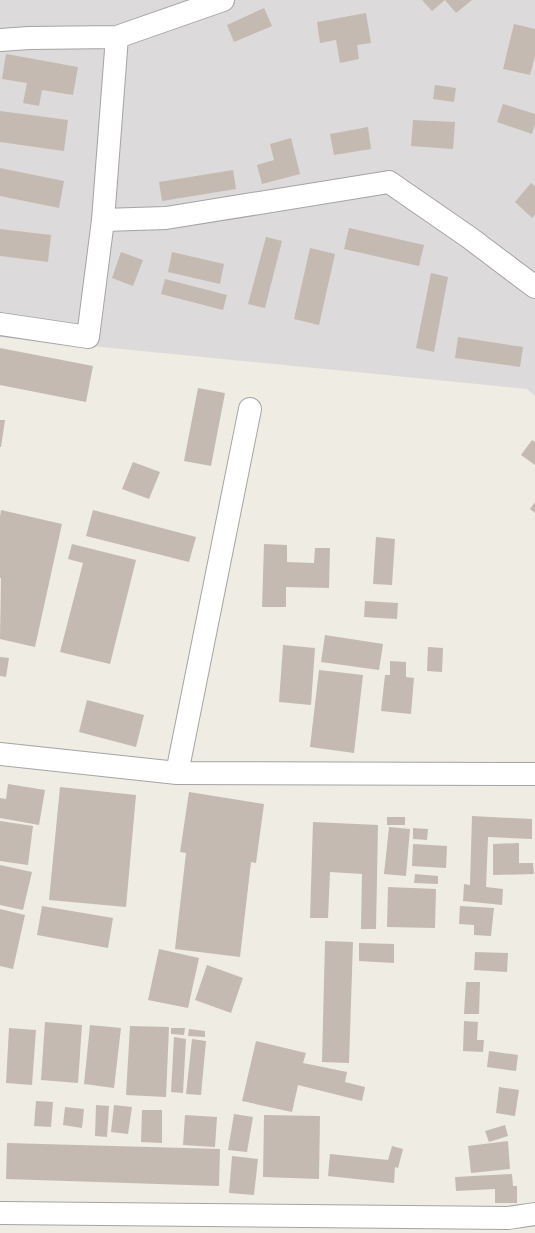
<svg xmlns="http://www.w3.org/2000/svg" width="535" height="1233" viewBox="0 0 535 1233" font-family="Arial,sans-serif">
  <rect width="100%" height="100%" fill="#efece3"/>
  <path fill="#dcdada" d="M 0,0 L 535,0 L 535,396 L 527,389 L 0,337 Z"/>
  <path fill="#c4bab2" d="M 422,0 L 472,0 L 456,13 L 445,0 L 432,11 Z
    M 264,8 L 272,26 L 234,42 L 227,25 Z
    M 366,13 L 371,43 L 357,45 L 359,59 L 340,63 L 336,40 L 320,43 L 317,22 Z
    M 514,24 L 535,29 L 535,56 L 530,75 L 503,69 Z
    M 6,54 L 78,67 L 73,95 L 42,90 L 39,106 L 23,103 L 27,83 L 2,79 Z
    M 435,85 L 456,88 L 454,102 L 433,99 Z
    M 503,104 L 535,114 L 535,124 L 532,134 L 497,122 Z
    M 0,111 L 68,120 L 64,151 L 0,142 Z
    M 413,120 L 455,122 L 453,149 L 411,146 Z
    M 368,127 L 371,149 L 334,155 L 330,134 Z
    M 291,138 L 300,174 L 262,184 L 257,165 L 274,160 L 270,144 Z
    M 0,168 L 64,181 L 59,208 L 0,196 Z
    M 233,170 L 236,189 L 162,201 L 159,182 Z
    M 531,183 L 535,186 L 535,214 L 532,218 L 515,202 Z
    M 349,228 L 424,245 L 419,266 L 344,249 Z
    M 0,229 L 51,235 L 48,262 L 0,256 Z
    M 266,237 L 282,241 L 265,308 L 248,304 Z
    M 310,248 L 335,254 L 319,325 L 294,319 Z
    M 121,252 L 143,260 L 133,286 L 112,278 Z
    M 172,252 L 224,264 L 220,284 L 168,272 Z
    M 431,273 L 448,277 L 434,352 L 416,348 Z
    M 165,279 L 227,295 L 223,310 L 161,294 Z
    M 458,337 L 523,347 L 520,367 L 455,358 Z
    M 0,348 L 93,366 L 86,402 L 0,385 Z
    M 198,388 L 225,393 L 211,466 L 184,461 Z
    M 0,420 L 5,420 L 1,447 L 0,447 Z
    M 532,440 L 535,442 L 535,465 L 521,455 Z
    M 133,462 L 160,472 L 149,499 L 122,489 Z
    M 535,502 L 535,513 L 530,509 Z
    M 1,510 L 62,524 L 35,647 L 0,639 L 1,578 L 0,578 L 0,517 Z
    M 93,510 L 196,537 L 189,562 L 86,536 Z
    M 376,537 L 395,539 L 392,585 L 373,584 Z
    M 72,544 L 136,560 L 110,664 L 60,652 L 83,563 L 68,559 Z
    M 264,544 L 287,545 L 287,562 L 314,563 L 315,548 L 330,548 L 329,588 L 286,587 L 286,607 L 262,607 Z
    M 365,601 L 398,603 L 397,619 L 364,617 Z
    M 325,635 L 383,644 L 379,670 L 321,662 Z
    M 283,645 L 315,648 L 311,705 L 279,702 Z
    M 428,647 L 443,648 L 442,672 L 427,671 Z
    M 0,657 L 9,658 L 6,677 L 0,676 Z
    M 390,661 L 406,662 L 406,677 L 414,678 L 411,714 L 381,711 L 385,675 L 390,675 Z
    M 319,670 L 363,675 L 354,753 L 310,747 Z
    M 87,700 L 144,715 L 136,747 L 79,732 Z
    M 8,784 L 45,790 L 39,825 L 0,818 L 0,798 L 6,799 Z
    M 60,787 L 136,795 L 126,907 L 49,900 Z
    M 189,792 L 264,804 L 256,863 L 251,862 L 240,957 L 175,949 L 186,853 L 180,852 Z
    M 472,816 L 532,819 L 532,839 L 488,837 L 486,887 L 503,889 L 502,905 L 463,901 L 464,884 L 470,885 Z
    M 387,817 L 405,817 L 405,825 L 387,825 Z
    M 0,821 L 33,826 L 28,865 L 0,861 Z
    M 313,822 L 378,825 L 376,929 L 361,929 L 362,874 L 330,872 L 328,918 L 310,918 Z
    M 389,827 L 410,829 L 406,876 L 384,874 Z
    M 413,828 L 428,829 L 427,840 L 413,839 Z
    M 519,843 L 519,863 L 533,863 L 534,874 L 493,875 L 493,844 Z
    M 413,844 L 447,846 L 446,868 L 412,866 Z
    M 0,865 L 32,872 L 23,910 L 0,905 Z
    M 415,874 L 438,876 L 438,884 L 414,883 Z
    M 388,887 L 436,889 L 435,928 L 387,927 Z
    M 42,906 L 113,918 L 108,948 L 37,935 Z
    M 460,906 L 494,908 L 491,936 L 474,935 L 474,925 L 459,924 Z
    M 0,909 L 25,915 L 13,969 L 0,966 Z
    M 325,941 L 353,942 L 349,1063 L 322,1062 Z
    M 359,943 L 394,944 L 394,963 L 359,961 Z
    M 159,949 L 199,958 L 188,1008 L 148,1000 Z
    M 475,952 L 508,953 L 507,972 L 474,970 Z
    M 207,965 L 243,978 L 231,1013 L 195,1000 Z
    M 466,982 L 480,982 L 479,1014 L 464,1014 Z
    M 464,1021 L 478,1022 L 477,1040 L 484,1040 L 483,1052 L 463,1051 Z
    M 45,1022 L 82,1025 L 78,1083 L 41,1080 Z
    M 90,1025 L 121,1028 L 114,1088 L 84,1084 Z
    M 130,1026 L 169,1027 L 166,1097 L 126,1095 Z
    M 9,1028 L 36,1030 L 32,1085 L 6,1083 Z
    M 171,1028 L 185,1028 L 184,1035 L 171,1034 Z
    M 189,1029 L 205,1031 L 205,1037 L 188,1036 Z
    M 174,1037 L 186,1039 L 183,1093 L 171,1092 Z
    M 192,1039 L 206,1041 L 201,1095 L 186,1094 Z
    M 256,1041 L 306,1053 L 303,1063 L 347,1072 L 345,1082 L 365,1087 L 362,1101 L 298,1085 L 292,1112 L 242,1101 Z
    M 489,1051 L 518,1055 L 516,1071 L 487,1067 Z
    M 499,1087 L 519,1090 L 515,1116 L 496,1113 Z
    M 36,1101 L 53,1102 L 51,1127 L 34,1126 Z
    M 96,1105 L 109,1106 L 107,1137 L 95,1136 Z
    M 114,1105 L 132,1107 L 128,1134 L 111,1132 Z
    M 65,1107 L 84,1109 L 82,1128 L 63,1125 Z
    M 142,1110 L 162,1110 L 162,1143 L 141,1142 Z
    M 234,1114 L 253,1117 L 247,1152 L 228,1150 Z
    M 185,1115 L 217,1117 L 215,1147 L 183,1145 Z
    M 264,1115 L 320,1116 L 319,1179 L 263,1177 Z
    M 505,1125 L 508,1136 L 489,1142 L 485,1131 Z
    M 508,1141 L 510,1169 L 471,1173 L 468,1146 Z
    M 7,1143 L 220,1149 L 219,1186 L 6,1179 Z
    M 392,1146 L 403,1149 L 398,1168 L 395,1167 L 394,1183 L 328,1176 L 330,1154 L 388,1160 Z
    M 232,1156 L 258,1159 L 254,1195 L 229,1193 Z
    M 512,1174 L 513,1186 L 517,1186 L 517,1203 L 495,1203 L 495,1189 L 456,1191 L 455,1177 Z"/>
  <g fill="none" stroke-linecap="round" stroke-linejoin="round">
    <defs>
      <path id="minor" d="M 0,40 L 29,38 L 117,37 L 223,0
        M 103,220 L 166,218 L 389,182 L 470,238 L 535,287
        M 0,324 L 88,337 L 103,220 L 117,37
        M 0,754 L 177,773 L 535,774
        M 177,773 L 250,409
        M 0,1213 L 508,1218 L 535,1214"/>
    </defs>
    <use href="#minor" stroke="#a4a4a4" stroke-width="24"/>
    <use href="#minor" stroke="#fff" stroke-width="22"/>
  </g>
</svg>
